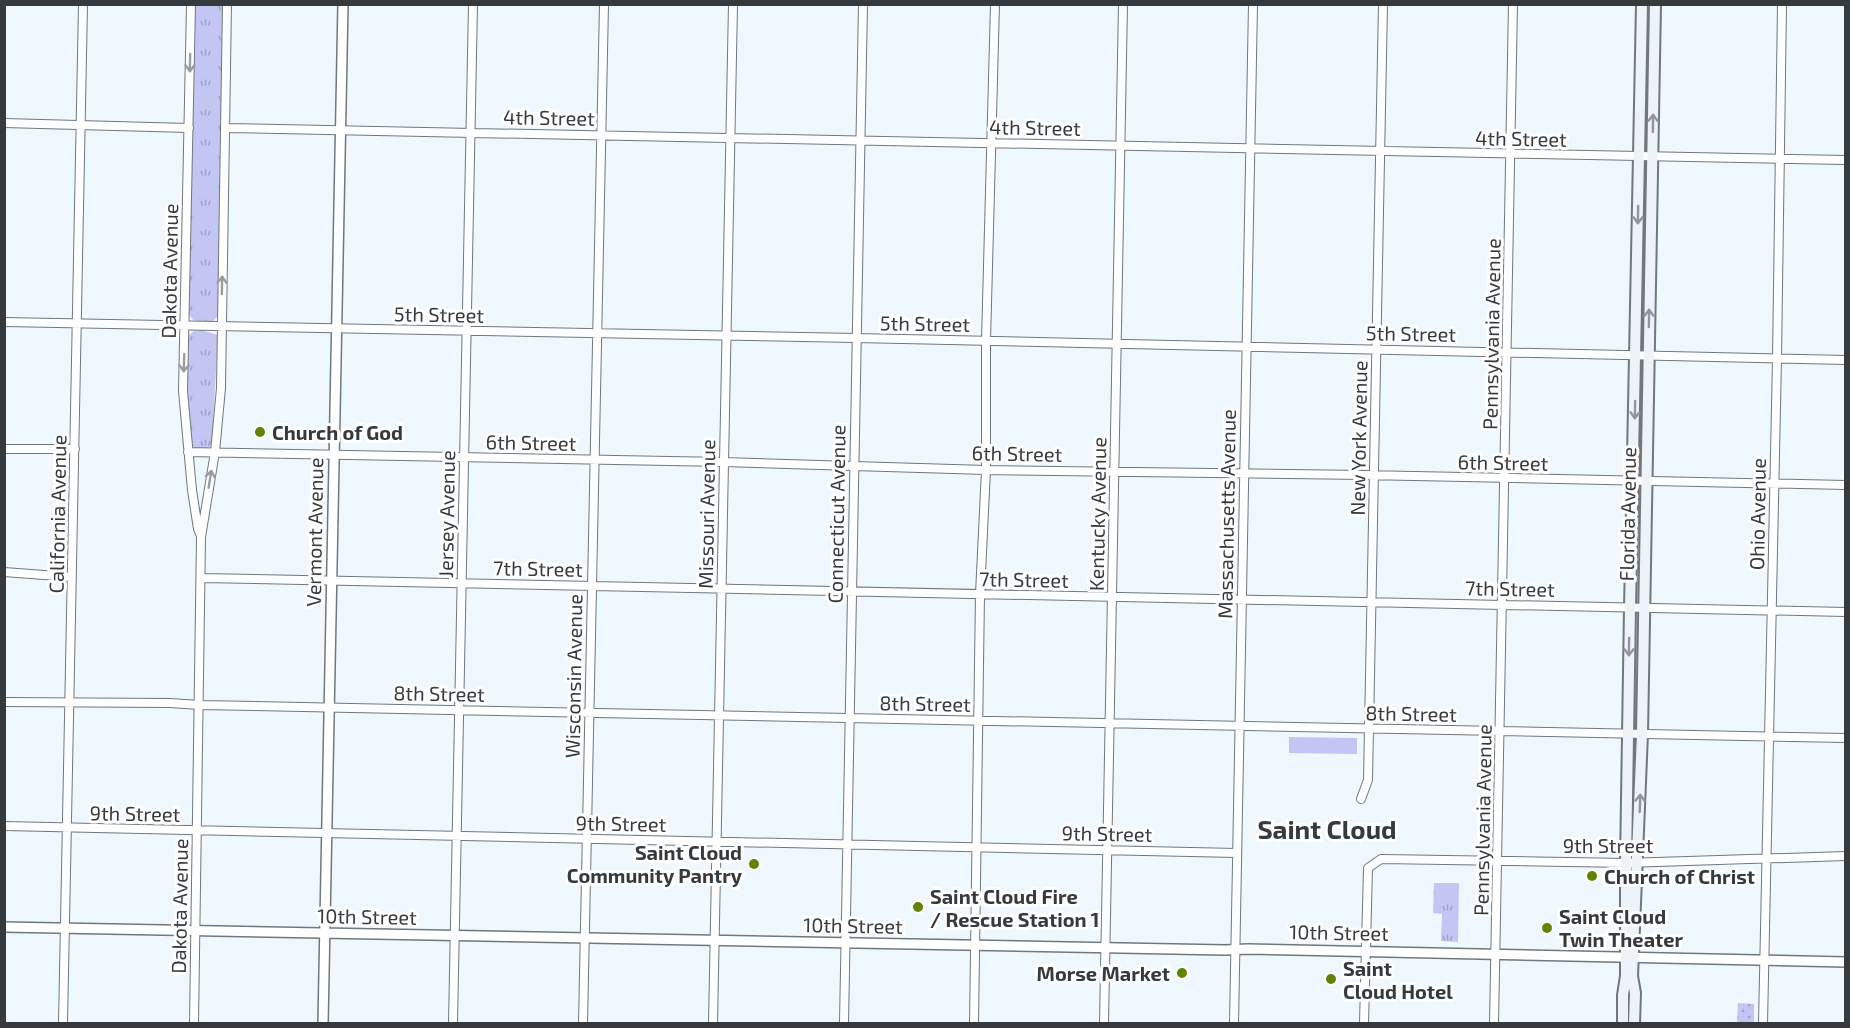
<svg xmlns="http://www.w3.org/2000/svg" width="1850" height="1028" viewBox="0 0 1850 1028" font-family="'Exo 2',sans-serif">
  <defs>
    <pattern id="grass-dots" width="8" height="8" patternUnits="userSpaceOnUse" patternTransform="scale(1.5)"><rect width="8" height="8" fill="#c3c6f3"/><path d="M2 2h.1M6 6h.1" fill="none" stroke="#9fa2c6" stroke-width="1.8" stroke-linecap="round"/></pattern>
    <pattern id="park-tufts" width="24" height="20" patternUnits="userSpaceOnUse" patternTransform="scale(1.5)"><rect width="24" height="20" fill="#c3c6f3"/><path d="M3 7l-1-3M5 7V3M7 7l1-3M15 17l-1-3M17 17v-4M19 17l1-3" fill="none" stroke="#9fa2c6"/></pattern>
  </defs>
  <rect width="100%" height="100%" fill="#eef8fe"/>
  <path fill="url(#grass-dots)" d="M 1738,1003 L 1754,1004 L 1754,1023 L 1737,1023 Z"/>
  <path fill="url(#park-tufts)" d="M 195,5 L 224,5 L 218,316 L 211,323 L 193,320 L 189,314 Z
    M 201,330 L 218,335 L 212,441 L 210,447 L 198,450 L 190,444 L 187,396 L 188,336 L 194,331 Z
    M 1434,883 L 1459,883 L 1458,942 L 1441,941 L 1442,914 L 1433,913 Z"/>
  <path fill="#c3c6f3" d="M 1289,737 L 1357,738 L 1357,754 L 1289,753 Z"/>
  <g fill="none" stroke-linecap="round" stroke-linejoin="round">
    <defs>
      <path id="minor" d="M 191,4 L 183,391 L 192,490 L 198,529 L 201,536
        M 4,123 L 189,128
        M 225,128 L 1846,160
        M 4,322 L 856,338 L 1846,360
        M 4,449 L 75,449
        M 188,452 L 723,462 L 986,470 L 1364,475 L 1846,485
        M 4,572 L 71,577
        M 202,578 L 1846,612
        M 4,702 L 170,703 L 200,705 L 1846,738
        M 1361,799 L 1368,780 L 1383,4
        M 4,826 L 1237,853
        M 63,1024 L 83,4
        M 194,1024 L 201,537 L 215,452 L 221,388 L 227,4
        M 453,1024 L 473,4
        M 583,1024 L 604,4
        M 713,1024 L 733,4
        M 844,1024 L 863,4
        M 974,1024 L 980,594 L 986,470 L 986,341 L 995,4
        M 1104,1024 L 1123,4
        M 1234,1024 L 1253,4
        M 1364,1024 L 1368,868 L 1381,859 L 1626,863 L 1846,856
        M 1494,1024 L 1513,4
        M 1763,1024 L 1777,359 L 1782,4"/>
      <path id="tertiary" d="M 4,927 L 1225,950 L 1248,949 L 1846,962
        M 323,1024 L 343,4"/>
      <path id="secondary" d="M 1623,1024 L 1623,995 L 1626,976 L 1626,863 L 1630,608 L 1642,4
        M 1634,1024 L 1635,993 L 1632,976 L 1642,734 L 1655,4"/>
    </defs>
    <use href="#minor" stroke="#6f787d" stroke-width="10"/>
    <use href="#tertiary" stroke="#6f787d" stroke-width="12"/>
    <use href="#secondary" stroke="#6f787d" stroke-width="14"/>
    <use href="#minor" stroke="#fff" stroke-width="8"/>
    <use href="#tertiary" stroke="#fff" stroke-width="9"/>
    <use href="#secondary" stroke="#eef2f9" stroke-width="10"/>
  </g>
  <defs><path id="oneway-shaft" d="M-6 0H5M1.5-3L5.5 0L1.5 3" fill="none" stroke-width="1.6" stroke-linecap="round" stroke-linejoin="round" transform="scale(1.5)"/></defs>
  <g stroke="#9b9c9e">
    <use href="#oneway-shaft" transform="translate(190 63) rotate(91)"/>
    <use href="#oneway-shaft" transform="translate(222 285) rotate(-89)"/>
    <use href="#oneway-shaft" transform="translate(184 363) rotate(92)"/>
    <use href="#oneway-shaft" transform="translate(210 479) rotate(-81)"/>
  </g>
  <g stroke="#92969b">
    <use href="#oneway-shaft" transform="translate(1653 123) rotate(-89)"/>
    <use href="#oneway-shaft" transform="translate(1638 215) rotate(91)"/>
    <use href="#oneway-shaft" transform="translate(1649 318) rotate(-89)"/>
    <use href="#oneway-shaft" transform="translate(1635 410) rotate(91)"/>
    <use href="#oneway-shaft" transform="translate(1629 647) rotate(91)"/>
    <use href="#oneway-shaft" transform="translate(1640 803) rotate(-88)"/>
  </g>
  <g fill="#618300" stroke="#fff" stroke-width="2">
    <circle cx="260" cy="432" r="6"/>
    <circle cx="754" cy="864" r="6"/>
    <circle cx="1592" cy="876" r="6"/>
    <circle cx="918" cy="907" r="6"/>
    <circle cx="1547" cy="928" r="6"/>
    <circle cx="1182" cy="973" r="6"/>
    <circle cx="1331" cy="979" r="6"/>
  </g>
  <g text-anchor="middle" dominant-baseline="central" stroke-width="6" stroke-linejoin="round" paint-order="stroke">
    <g font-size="20" fill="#373a3d" stroke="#fff">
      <text transform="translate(549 117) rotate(1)">4th Street</text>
      <text transform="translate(1035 127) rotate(1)">4th Street</text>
      <text transform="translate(1521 138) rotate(1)">4th Street</text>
      <text transform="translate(169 271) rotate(-89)">Dakota Avenue</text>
      <text transform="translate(439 314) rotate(1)">5th Street</text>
      <text transform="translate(925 323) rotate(1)">5th Street</text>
      <text transform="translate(1411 333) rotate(1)">5th Street</text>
      <text transform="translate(1491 334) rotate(-89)">Pennsylvania Avenue</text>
      <text transform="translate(1358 438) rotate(-89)">New York Avenue</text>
      <text transform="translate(531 442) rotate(1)">6th Street</text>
      <text transform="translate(1017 453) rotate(1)">6th Street</text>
      <text transform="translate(1503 462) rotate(1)">6th Street</text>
      <text transform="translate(57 514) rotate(-89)">California Avenue</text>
      <text transform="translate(446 514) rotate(-89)">Jersey Avenue</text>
      <text transform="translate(706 514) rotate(-89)">Missouri Avenue</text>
      <text transform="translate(836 514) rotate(-89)">Connecticut Avenue</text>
      <text transform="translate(1097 514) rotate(-89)">Kentucky Avenue</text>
      <text transform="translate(1226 514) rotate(-89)">Massachusetts Avenue</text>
      <text transform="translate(1627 514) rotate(-89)">Florida Avenue</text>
      <text transform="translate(1757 514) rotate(-89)">Ohio Avenue</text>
      <text transform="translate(314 532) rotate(-89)">Vermont Avenue</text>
      <text transform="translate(538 568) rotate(1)">7th Street</text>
      <text transform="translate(1024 579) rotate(1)">7th Street</text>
      <text transform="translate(1510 588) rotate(1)">7th Street</text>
      <text transform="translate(573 676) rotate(-89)">Wisconsin Avenue</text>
      <text transform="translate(439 693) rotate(1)">8th Street</text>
      <text transform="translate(925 703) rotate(1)">8th Street</text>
      <text transform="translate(1411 713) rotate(1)">8th Street</text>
      <text transform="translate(135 813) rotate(1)">9th Street</text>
      <text transform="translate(1482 820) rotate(-89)">Pennsylvania Avenue</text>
      <text transform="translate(621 823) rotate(1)">9th Street</text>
      <text transform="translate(1107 833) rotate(1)">9th Street</text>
      <text x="1608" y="845">9th Street</text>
      <text transform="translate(179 906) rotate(-89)">Dakota Avenue</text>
      <text transform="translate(367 916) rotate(1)">10th Street</text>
      <text transform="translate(853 925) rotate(1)">10th Street</text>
      <text transform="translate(1339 932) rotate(1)">10th Street</text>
    </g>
    <g font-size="20" font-weight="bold" fill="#373a3d" stroke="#fff" text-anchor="start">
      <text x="272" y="432">Church of God</text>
      <text x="742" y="852" text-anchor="end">Saint Cloud<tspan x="742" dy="23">Community Pantry</tspan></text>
      <text x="1604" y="876">Church of Christ</text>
      <text x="930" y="896">Saint Cloud Fire<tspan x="930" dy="23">/ Rescue Station 1</tspan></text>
      <text x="1559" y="916">Saint Cloud<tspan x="1559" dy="23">Twin Theater</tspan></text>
      <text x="1343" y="968">Saint<tspan x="1343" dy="23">Cloud Hotel</tspan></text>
      <text x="1170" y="973" text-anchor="end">Morse Market</text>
    </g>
    <g font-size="26" font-weight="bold" fill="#373a3d" stroke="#fff">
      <text x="1327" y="828">Saint Cloud</text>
    </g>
  </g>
  <rect width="1850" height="1028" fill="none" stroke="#373a3d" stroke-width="12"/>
</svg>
